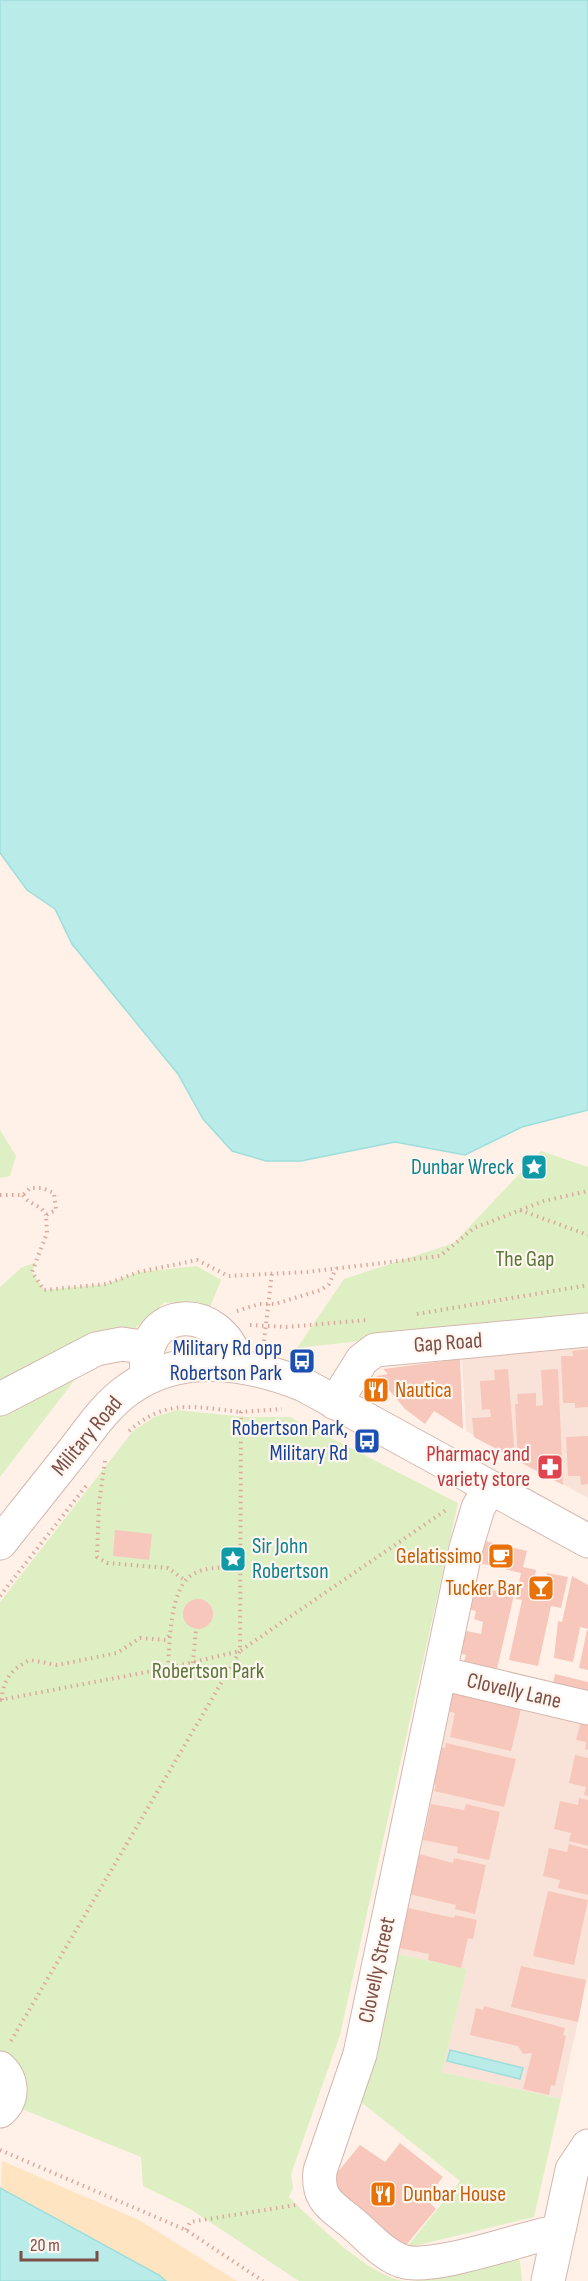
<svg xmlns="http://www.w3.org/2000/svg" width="588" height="2281" viewBox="0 0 588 2281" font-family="'Sofia Sans Condensed',sans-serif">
  <rect width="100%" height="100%" fill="#fff1e7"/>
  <path fill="#f9e3d8" d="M 588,1343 L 588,1498 L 466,1431 L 462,1358 Z
    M 446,1686 L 588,1717 L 588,1975 L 561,2099 L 442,2072 L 467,1969 L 388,1952 Z"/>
  <path fill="#deefc3" d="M 0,1130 L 16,1156 L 10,1176 L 0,1178 Z
    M 541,1151 L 588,1167 L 588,1316 L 297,1348 L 344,1279 L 454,1243 Z
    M 36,1262 L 32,1272 L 44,1290 L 106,1284 L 139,1272 L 197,1266 L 221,1280 L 207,1315 L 165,1302 L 125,1337 L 0,1391 L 0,1287 L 21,1268 Z
    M 80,1373 L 0,1477 L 0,1414 Z
    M 177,1410 L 246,1417 L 290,1417 L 458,1503 L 340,2035 L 291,2174 L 293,2188 L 289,2197 C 313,2221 373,2280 407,2281 C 434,2281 486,2264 515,2257 L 520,2261 L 522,2281 L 299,2281 L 190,2209 L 143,2186 L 141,2157 L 22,2109 L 0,2051 L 0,1602 L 133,1431 L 154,1417 Z
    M 388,1952 L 467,1969 L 442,2072 L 561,2099 L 534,2217 L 406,2248 L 460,2181 L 356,2098 Z"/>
  <path fill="#ffe4c1" d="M 2,2161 L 139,2220 L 237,2281 L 166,2281 L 159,2275 L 1,2188 Z"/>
  <path fill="#b9ebe8" stroke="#9ddedb" stroke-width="1.5" d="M 0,0 L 588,0 L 588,1110 L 522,1127 L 465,1155 L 395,1142 L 301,1161 L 266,1161 L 232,1151 L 203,1119 L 178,1074 L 72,944 L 55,909 L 27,890 L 0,853 Z
    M 450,2050 L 523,2068 L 520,2079 L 447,2061 Z
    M 0,2188 L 159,2275 L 166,2281 L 0,2281 Z"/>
  <path fill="#f7c7bb" d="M 588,1349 L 588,1407 L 575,1408 L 575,1403 L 563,1403 L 561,1356 L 573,1356 L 572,1351 Z
    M 460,1359 L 463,1429 L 434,1411 L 425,1424 L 405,1409 L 377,1376 L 388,1374 L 383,1369 Z
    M 508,1369 L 511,1407 L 515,1459 L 474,1437 L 472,1418 L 491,1417 L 490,1409 L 482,1410 L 480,1381 L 495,1380 L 494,1370 Z
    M 558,1369 L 563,1485 L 518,1461 L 515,1404 L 518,1404 L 517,1394 L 536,1393 L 536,1406 L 543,1405 L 541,1370 Z
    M 588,1436 L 588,1484 L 581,1485 L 580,1476 L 568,1476 L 566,1437 Z
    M 115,1530 L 152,1534 L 149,1560 L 113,1556 Z
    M 481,1540 L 527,1551 L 523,1567 L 536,1570 L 535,1575 L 546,1577 L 547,1573 L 568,1577 L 561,1608 L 551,1606 L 538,1666 L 509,1660 L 522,1600 L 516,1599 L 521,1573 L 475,1562 Z
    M 572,1576 L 588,1585 L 588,1629 L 580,1627 L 573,1662 L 554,1658 L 558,1621 L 562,1622 Z
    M 473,1586 L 514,1595 L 494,1682 L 463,1664 L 466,1655 L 457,1653 L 462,1630 L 481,1634 L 483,1622 L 474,1619 L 476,1611 L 468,1609 Z
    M183 1614a15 15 0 1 1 30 0a15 15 0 1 1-30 0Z
    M 587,1630 L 588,1630 L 588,1670 L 579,1668 Z
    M 555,1674 L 588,1682 L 588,1705 L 550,1696 Z
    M 452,1690 L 522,1705 L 511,1751 L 450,1737 L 455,1713 L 448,1711 Z
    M 581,1721 L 588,1723 L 588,1750 L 585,1749 L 586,1742 L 576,1740 Z
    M 446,1743 L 516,1759 L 504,1807 L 434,1791 L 436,1785 L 432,1784 L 440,1747 L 445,1748 Z
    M 575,1755 L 588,1758 L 588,1796 L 584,1795 L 586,1787 L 569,1783 Z
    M 579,1798 L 588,1800 L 588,1846 L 569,1841 L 571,1833 L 554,1829 L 560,1801 L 578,1805 Z
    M 431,1804 L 464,1810 L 466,1804 L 500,1812 L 489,1860 L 457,1853 L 458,1847 L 423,1840 Z
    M 569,1844 L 588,1849 L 588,1895 L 558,1888 L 560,1880 L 543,1876 L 549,1848 L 567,1852 Z
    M 419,1854 L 453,1863 L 454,1858 L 486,1865 L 475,1914 L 455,1909 L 456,1905 L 409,1894 Z
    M 548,1891 L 588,1900 L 574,1965 L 533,1956 Z
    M 408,1908 L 454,1918 L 455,1915 L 477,1920 L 473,1939 L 468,1938 L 461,1968 L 428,1960 L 429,1954 L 399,1948 Z
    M 521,1966 L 586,1980 L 578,2022 L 511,2007 Z
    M 484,2006 L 565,2028 L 563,2035 L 566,2036 L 555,2086 L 551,2085 L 549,2095 L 523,2089 L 532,2053 L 523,2054 L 518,2046 L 470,2035 L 476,2008 L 483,2010 Z
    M 400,2143 L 443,2177 L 426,2199 L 436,2209 L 402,2250 L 331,2190 L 332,2179 L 360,2145 L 385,2162 Z"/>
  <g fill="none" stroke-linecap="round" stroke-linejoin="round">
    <defs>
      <path id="minor" d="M 147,1371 C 139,1305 221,1300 238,1365
        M 0,1399 L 96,1349 L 122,1344 L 148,1348
        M 335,1403 L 362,1360 L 375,1350 L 588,1330
        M 490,1487 L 478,1508 L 466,1548 L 360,2054 L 320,2171 C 317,2199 330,2205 351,2222 C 366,2234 383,2255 402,2261 C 430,2271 514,2241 546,2234 L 557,2237
        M 0,1543 C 25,1512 49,1481 74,1450 C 91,1428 106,1405 129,1389 C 181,1351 249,1363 304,1385 L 588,1541
        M 440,1673 L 588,1708
        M 0,2068 C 13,2080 14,2099 0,2111
        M 548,2281 L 572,2170 L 588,2146"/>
    </defs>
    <use href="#minor" stroke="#d5b7ae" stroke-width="35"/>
    <path stroke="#dda99e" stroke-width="4" stroke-dasharray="1.5 4.5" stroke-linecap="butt" d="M 0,1195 L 23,1195 L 30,1188 L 42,1188 L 54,1193 L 56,1210 L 46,1215 L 47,1233 L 32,1272 L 44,1290 L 106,1284 L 139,1272 L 197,1260 L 228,1276 L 307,1272 L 440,1256 L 474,1228 L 544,1201 L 588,1191
      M 23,1195 C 28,1205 41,1204 46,1215
      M 520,1210 L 588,1235
      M 237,1311 L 259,1304 L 275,1304 L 321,1290 L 329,1284 L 336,1268
      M 417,1314 L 588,1285
      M 250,1325 L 285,1327 L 368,1320
      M 264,1341 L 272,1273
      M 129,1431 C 166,1398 195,1407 241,1412
      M 105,1461 L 99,1503 L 97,1557 L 107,1563 L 168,1568 L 186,1581
      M 0,1596 L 86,1486
      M 193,1663 L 196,1629
      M 168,1668 C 170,1643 169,1585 195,1573 C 209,1566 226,1568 241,1567
      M 0,1700 L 168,1668 L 240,1651 L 446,1510
      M 2,1700 C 2,1680 13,1668 30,1660 L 57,1665 L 117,1653 L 140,1638 L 166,1640 L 171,1633
      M 11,2041 L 240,1651 L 241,1412 L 282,1409
      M 0,2150 L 186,2230 L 263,2281
      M 186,2230 L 190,2222 L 296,2205"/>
    <use href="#minor" stroke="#fff" stroke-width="33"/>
  </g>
  <defs>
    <symbol id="sight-square" viewBox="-11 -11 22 22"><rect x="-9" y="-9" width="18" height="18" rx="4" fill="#0f9aa8" stroke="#fff6f0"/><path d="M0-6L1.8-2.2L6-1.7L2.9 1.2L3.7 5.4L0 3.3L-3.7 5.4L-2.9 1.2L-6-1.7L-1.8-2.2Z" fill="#fff"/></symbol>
    <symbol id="bus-square" viewBox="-11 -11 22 22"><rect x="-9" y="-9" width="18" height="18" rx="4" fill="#1a4fb4" stroke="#fff6f0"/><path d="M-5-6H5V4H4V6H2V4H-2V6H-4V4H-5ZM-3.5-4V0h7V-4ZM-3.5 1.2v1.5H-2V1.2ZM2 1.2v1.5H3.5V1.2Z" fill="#fff"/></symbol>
    <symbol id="restaurant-square" viewBox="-11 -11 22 22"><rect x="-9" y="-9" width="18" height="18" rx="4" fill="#e8710a" stroke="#fff6f0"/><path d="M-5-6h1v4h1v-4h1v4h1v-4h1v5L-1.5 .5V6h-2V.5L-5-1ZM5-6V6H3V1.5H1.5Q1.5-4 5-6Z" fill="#fff"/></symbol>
    <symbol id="pharmacy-square" viewBox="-11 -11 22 22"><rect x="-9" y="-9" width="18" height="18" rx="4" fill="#e0444e" stroke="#fff6f0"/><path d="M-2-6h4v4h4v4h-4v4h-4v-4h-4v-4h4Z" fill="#fff"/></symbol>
    <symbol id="cafe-square" viewBox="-11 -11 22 22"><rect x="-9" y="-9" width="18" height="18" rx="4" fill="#e8710a" stroke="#fff6f0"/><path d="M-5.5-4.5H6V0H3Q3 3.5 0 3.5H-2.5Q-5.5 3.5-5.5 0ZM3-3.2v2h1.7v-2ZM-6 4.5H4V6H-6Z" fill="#fff"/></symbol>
    <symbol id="bar-square" viewBox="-11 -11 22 22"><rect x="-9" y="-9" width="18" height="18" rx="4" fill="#e8710a" stroke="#fff6f0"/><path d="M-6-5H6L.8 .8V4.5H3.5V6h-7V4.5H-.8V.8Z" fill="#fff"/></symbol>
  </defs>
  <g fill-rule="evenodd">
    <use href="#sight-square" x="519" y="1152" width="30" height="30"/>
    <use href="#bus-square" x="287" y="1346" width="30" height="30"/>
    <use href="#restaurant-square" x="361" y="1375" width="30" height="30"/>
    <use href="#bus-square" x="352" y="1426" width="30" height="30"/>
    <use href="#pharmacy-square" x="535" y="1452" width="30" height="30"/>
    <use href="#cafe-square" x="486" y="1541" width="30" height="30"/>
    <use href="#sight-square" x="218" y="1544" width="30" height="30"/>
    <use href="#bar-square" x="526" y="1573" width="30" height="30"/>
    <use href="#restaurant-square" x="368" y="2179" width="30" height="30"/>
  </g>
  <g text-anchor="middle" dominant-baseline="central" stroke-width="4.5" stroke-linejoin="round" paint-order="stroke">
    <g font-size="22" fill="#0d838f" stroke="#fff6f0" text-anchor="end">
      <text x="514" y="1167">Dunbar Wreck</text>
      <text x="252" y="1546" text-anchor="start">Sir John<tspan x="252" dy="25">Robertson</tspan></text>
    </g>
    <g font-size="22" fill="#587739" stroke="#fff6f0">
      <text x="525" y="1259">The Gap</text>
      <text x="208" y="1671">Robertson Park</text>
    </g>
    <g font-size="22" fill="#7c4f47" stroke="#fff6f0">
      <text transform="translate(448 1343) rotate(-4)">Gap Road</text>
      <text transform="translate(87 1436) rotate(-50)">Military Road</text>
      <text transform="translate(514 1691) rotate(13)">Clovelly Lane</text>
      <text transform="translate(377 1970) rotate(-78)">Clovelly Street</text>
    </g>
    <g font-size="22" fill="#164399" stroke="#fff6f0" text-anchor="end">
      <text x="282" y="1348">Military Rd opp<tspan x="282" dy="25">Robertson Park</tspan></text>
      <text x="348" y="1428">Robertson Park,<tspan x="348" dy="25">Military Rd</tspan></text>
    </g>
    <g font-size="22" fill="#c56008" stroke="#fff6f0" text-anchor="start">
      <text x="395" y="1390">Nautica</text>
      <text x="482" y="1556" text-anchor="end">Gelatissimo</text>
      <text x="522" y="1588" text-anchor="end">Tucker Bar</text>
      <text x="403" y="2194">Dunbar House</text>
    </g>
    <g font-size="22" fill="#be3a42" stroke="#fff6f0" text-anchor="end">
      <text x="530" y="1454">Pharmacy and<tspan x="530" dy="25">variety store</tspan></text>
    </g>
  </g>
  <path d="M21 2251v9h76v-9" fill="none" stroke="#7c4f47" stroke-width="3"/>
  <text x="30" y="2251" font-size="18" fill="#7c4f47" stroke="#fff6f0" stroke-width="4.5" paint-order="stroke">20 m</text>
</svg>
